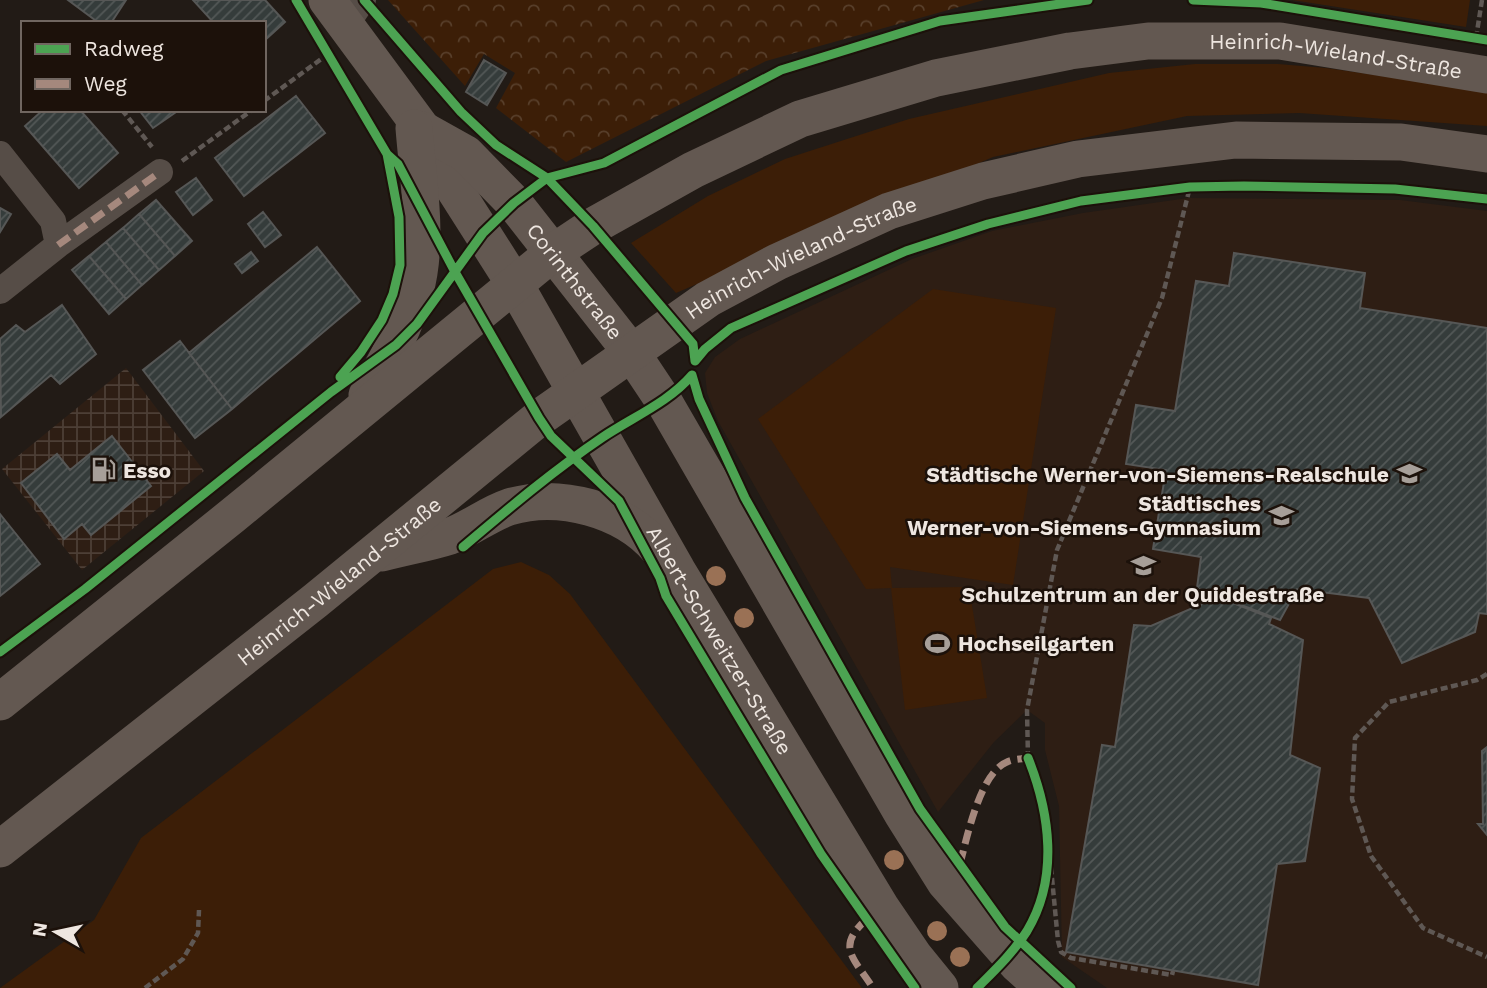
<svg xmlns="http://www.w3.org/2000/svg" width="1487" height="988" viewBox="0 0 1487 988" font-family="'Work Sans',sans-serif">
  <defs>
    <pattern id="industrial-grid" width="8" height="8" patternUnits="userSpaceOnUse" patternTransform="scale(1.75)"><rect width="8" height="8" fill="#2e1e14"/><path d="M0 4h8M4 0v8" fill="none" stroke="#4d3f36"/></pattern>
    <pattern id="park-crowns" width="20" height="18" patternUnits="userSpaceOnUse" patternTransform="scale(1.75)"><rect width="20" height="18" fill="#3c1e07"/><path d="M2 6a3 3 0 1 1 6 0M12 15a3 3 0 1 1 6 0" fill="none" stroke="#583f2b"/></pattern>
    <pattern id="building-hatch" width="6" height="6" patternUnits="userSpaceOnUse" patternTransform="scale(1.75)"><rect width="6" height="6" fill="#353c3b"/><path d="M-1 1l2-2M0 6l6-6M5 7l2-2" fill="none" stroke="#535857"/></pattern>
  </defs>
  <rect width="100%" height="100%" fill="#221b16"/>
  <path fill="#2e1e14" d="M 1188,198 L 1400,200 L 1487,211 L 1487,988 L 1107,988 L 1062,957 L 1059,806 L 1045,750 L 1045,723 L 1027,710 L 994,742 L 938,812 L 718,421 L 707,393 L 705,373 L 715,357 L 740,339 L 912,259 L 992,231 L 1083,213 Z"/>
  <path fill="url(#industrial-grid)" d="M 126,368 L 204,471 L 82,570 L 2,469 Z"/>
  <path fill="#3c1e07" d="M 1292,0 L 1470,0 L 1466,27 Z
    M 1195,64 L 1278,64 L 1326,68 L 1487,91 L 1487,126 L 1299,113 L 1187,116 L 993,157 L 676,293 L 631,243 L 708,196 L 785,159 L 909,119 L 1109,73 Z
    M 933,289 L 1056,308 L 1013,585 L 890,567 L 892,588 L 969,587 L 987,698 L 905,710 L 891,588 L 866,589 L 758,419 Z
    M 521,562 L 549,575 L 570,594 L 862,988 L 0,988 L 94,920 L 141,838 L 493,569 Z"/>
  <path fill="url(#park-crowns)" d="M 388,0 L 984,0 L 766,61 L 566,162 L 496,108 L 515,73 L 484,54 L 465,86 Z"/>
  <path fill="url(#building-hatch)" stroke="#565756" stroke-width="2" d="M 68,0 L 126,0 L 111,23 L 99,23 Z
    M 193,0 L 265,0 L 285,22 L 264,41 L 264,23 L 214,23 Z
    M 484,60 L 506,73 L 487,105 L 466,92 Z
    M 296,96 L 325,133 L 244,196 L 215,158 Z
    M 43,110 L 80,110 L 118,153 L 79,188 L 25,126 Z
    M 139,110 L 179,110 L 153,128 Z
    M 196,178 L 212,200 L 193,215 L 176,192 Z
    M 156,200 L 192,241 L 175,256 L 139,214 Z
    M 0,208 L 11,214 L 0,232 Z
    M 263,212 L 281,235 L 265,247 L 248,224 Z
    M 139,214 L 175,256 L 159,270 L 123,228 Z
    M 123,228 L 159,270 L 142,285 L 106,242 Z
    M 106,242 L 142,285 L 126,299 L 89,256 Z
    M 317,247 L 360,301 L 232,409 L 189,353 Z
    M 251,252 L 258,261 L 242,273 L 235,264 Z
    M 1234,253 L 1365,273 L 1360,308 L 1487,328 L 1487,614 L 1479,613 L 1475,632 L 1402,663 L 1369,598 L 1297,589 L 1280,620 L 1197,588 L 1201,557 L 1153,549 L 1166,470 L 1126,464 L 1136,405 L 1175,411 L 1196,281 L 1229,286 Z
    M 89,256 L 126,299 L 109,314 L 72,270 Z
    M 62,305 L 96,354 L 60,384 L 51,375 L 1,417 L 0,339 L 16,325 L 25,332 Z
    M 180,341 L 232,409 L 195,438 L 143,370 Z
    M 112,436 L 151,486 L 91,535 L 82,524 L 64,539 L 21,483 L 57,454 L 70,470 Z
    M 0,514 L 40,564 L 0,596 Z
    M 1218,597 L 1271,618 L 1269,624 L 1303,640 L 1290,755 L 1320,768 L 1305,861 L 1277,864 L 1258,985 L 1066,952 L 1102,745 L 1115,747 L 1134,625 L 1151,626 Z
    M 1487,747 L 1487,835 L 1478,824 L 1483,824 L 1482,751 Z"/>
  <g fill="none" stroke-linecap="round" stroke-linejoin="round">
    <path stroke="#5f5854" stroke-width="4.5" stroke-dasharray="7 3.5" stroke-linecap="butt" d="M 1261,3 L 1261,0
      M 1476,38 L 1482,0
      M 427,75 L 433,70
      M 264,101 L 328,54
      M 122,110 L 152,147
      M 182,161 L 252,110
      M 1487,674 L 1477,680 L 1389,702 L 1355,738 L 1352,799 L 1371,856 L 1423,928 L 1487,957
      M 1028,758 L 1027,710 L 1057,550 L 1162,298 L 1190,187
      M 1050,857 L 1058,941 L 1061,952 L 1071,958 L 1172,975 L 1173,971
      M 145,988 L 183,959 L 198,933 L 199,910"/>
    <path stroke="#564d47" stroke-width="26" d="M 346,25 L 363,0
      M 0,154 L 53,221 L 58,245 L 0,291
      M 58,245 L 160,172"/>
    <g stroke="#635851" stroke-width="37">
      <path id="s1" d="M 327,0 L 423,130 L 446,176 L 514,283 L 677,570 L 882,909 L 914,956 L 940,988"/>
      <path id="s2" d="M 423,130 L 466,154 L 514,203 L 631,352 L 663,400 L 903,815 L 945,882 L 1018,965 L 1044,988"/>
      <path d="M 367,395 C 386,361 405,329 415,291 C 429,242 418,179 414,128"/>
      <path d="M 382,553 C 404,547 428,543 450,536 C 470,529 488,514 509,507 C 559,492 624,509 658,549"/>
      <path id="s3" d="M 0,702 L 232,516 L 554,252 L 593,226 L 693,170 L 800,119 L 936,78 L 1070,51 L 1148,41 L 1280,41 L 1487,75"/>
      <path id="s4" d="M 0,849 L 315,601 L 539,418 L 708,299 L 777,262 L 889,211 L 983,181 L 1078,159 L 1236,140 L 1401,142 L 1487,154"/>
    </g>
    <path stroke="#a5887d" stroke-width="7" stroke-dasharray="14 7" stroke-linecap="butt" d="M 58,245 L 160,172
      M 960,864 C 967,837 980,773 1007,762 C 1013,759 1022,759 1028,758 L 1031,764
      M 867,919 C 835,947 854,958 873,988"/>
    <defs>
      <path id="cycleway" d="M 296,0 L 387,154 L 399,217 L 400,265 L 393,294 L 382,320 L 361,352 L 340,377
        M 364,0 L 461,112 L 496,145 L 547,178 L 593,226 L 693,344 L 695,361
        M 1193,0 L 1261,3 L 1487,40
        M 387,154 L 398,164 L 455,272 L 539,418 L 551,436 L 619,501 L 660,578 L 666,596 L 821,854 L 915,988
        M 695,361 L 705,349 L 731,328 L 906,251 L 988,224 L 1081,201 L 1190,187 L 1244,186 L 1395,189 L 1487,199
        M 692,375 L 699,399 L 745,498 L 920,809 L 1005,927 L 1071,988
        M 463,547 C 508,509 554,470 603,437 C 633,417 669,402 692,375
        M 0,652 L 85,589 L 331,392 L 396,345 L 417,324 L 483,233 L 514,203 L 547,178 L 604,163 L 781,70 L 940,21 L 1088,0
        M 977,988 C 995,970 1013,953 1027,931 C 1059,878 1050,813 1028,758"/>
    </defs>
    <use href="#cycleway" stroke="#1c110a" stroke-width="13"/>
    <use href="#cycleway" stroke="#4ca352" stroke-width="9"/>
  </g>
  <g fill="#9a7155">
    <circle cx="716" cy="576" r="10"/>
    <circle cx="744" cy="618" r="10"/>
    <circle cx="894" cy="860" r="10"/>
    <circle cx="937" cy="931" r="10"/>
    <circle cx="960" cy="957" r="10"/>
  </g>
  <defs>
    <symbol id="fuel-bare" viewBox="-9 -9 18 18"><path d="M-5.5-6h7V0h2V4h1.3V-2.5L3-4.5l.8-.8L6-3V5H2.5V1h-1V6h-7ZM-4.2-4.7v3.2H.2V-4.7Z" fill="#a79f99" stroke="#1c110a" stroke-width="2.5" paint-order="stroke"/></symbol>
    <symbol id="school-bare" viewBox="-9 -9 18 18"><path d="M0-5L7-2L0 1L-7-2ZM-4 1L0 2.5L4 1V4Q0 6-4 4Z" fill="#a79f99" stroke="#1c110a" stroke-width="2.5" paint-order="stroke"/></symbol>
    <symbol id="stadium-bare" viewBox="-9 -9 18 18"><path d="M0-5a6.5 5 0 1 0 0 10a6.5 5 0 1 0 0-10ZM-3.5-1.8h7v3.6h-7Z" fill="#a79f99" stroke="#1c110a" stroke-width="2.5" paint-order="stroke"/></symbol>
  </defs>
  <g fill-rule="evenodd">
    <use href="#fuel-bare" x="86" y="452" width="35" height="35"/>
    <use href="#school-bare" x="1392" y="456" width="35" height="35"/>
    <use href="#school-bare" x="1264" y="498" width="35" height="35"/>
    <use href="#school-bare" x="1126" y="548" width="35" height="35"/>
    <use href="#stadium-bare" x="920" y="626" width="35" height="35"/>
  </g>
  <g text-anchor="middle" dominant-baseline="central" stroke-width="5" stroke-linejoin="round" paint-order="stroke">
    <g font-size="21" fill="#eee6e0" stroke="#1c110a">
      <text stroke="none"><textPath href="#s3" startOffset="1540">Heinrich-Wieland-Straße</textPath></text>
      <text stroke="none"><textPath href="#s4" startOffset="999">Heinrich-Wieland-Straße</textPath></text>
      <text stroke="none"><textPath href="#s2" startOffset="217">Corinthstraße</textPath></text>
      <text stroke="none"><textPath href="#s4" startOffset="432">Heinrich-Wieland-Straße</textPath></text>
      <text stroke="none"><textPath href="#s1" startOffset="752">Albert-Schweitzer-Straße</textPath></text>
    </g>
    <g font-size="21" font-weight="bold" fill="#eee6e0" stroke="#1c110a" text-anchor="start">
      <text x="123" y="470">Esso</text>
      <text x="1389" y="474" text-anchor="end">Städtische Werner-von-Siemens-Realschule</text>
      <text x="1261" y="503" text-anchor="end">Städtisches<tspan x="1261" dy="24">Werner-von-Siemens-Gymnasium</tspan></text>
      <text x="1143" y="594" text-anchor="middle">Schulzentrum an der Quiddestraße</text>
      <text x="958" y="643">Hochseilgarten</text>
    </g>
  </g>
  <rect x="21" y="21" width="245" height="91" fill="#1c110a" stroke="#706660" stroke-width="2"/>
  <rect x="35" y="44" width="35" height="10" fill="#4ca352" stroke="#706660" stroke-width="2"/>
  <text x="84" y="56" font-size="21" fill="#eee6e0">Radweg</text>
  <rect x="35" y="79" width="35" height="10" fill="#a5887d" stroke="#706660" stroke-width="2"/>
  <text x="84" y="91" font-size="21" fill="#eee6e0">Weg</text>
  <g transform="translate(56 932) rotate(279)" stroke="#1c110a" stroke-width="5" paint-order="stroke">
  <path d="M0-5L12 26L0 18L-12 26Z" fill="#eee6e0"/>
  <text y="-10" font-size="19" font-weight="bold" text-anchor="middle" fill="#eee6e0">N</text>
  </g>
</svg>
